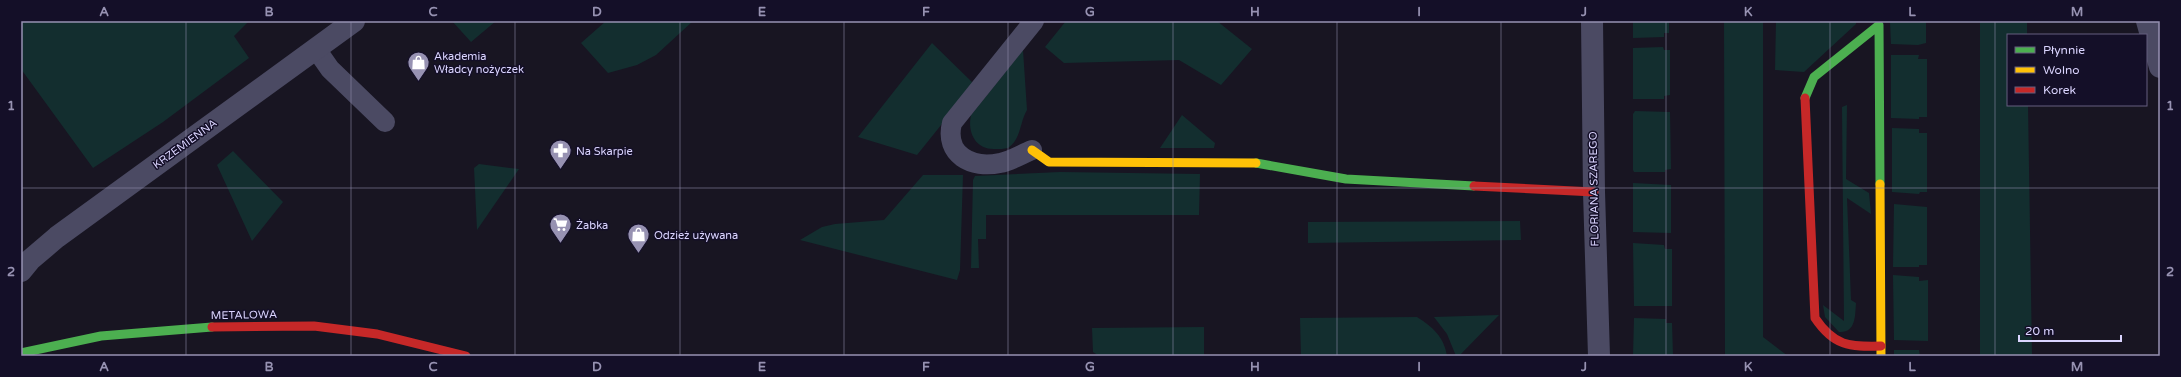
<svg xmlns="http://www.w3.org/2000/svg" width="2181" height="377" viewBox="0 0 2181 377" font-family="'Varela Round',sans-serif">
  <rect width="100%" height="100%" fill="#181522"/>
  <path fill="#132e2f" d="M 21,21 L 249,21 L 234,36 L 249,58 L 163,122 L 93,168 L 21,69 Z
    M 452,21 L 496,21 L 471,42 Z
    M 606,21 L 693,21 L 656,55 L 637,65 L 608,73 L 581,43 Z
    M 1066,21 L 1217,21 L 1252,49 L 1221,85 L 1179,60 L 1064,63 L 1045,47 Z
    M 1633,21 L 1669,21 L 1669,33 L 1664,33 L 1664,37 L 1633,38 Z
    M 1724,21 L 1763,21 L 1763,337 L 1788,356 L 1725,356 Z
    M 1776,21 L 1856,21 L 1856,24 L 1804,72 L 1775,70 Z
    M 1890,21 L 1926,21 L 1926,43 L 1918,45 L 1891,44 Z
    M 1980,21 L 2027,21 L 2027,35 L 2008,35 L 2008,105 L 2028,105 L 2032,356 L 1980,356 Z
    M 932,43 L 974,84 L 917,155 L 858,137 Z
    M 1663,47 L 1664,50 L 1670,50 L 1670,95 L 1664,96 L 1664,99 L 1633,99 L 1633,48 Z
    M 1023,50 L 1027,110 C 1020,121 1021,140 1008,148 C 1004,149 999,149 995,149 C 976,150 967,133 971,115 Z
    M 1891,55 L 1919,55 L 1918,59 L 1927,59 L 1927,117 L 1919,117 L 1919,119 L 1891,118 Z
    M 1847,105 L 1846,179 L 1869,193 L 1871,214 L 1847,198 L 1851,300 L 1856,303 C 1855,316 1856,333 1839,332 L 1825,317 L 1823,305 L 1844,321 L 1842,107 Z
    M 1635,111 L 1670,112 L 1671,169 L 1665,170 L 1665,172 L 1634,172 L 1633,170 L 1633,114 Z
    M 1182,115 L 1215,143 L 1214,148 L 1160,148 Z
    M 1892,128 L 1919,129 L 1919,133 L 1927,133 L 1927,192 L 1920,192 L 1919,194 L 1892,192 Z
    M 233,151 L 283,202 L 252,241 L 217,165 Z
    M 479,164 L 519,169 L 477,230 L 474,168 Z
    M 1060,172 L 1200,174 L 1199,215 L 986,215 L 986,239 L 978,239 L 979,268 L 971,268 L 973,180 L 975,176 Z
    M 923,175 L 963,175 L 960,270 L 957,280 L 800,240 L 822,227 L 835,224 L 884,220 Z
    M 1633,183 L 1671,185 L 1671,233 L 1633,232 Z
    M 1894,204 L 1927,207 L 1927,265 L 1919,265 L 1919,267 L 1893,267 Z
    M 1520,221 L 1521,240 L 1308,243 L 1308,222 Z
    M 1633,243 L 1664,245 L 1665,249 L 1672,249 L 1672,306 L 1634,306 Z
    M 1893,275 L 1919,277 L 1919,281 L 1928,280 L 1928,341 L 1894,340 Z
    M 1499,315 L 1459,356 L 1456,356 L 1447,334 L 1434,317 Z
    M 1417,317 C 1433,327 1444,337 1447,356 L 1301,356 L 1300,318 Z
    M 1634,318 L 1666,319 L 1666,323 L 1672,323 L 1673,356 L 1633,356 Z
    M 1204,327 L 1204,356 L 1099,356 L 1093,352 L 1092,328 Z
    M 1894,350 L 1919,350 L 1920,356 L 1928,356 L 1894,356 Z"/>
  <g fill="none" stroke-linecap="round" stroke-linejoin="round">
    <path stroke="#4b4a63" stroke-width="20" d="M 316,49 L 330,69 L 385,122
      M 1032,150 C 1022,154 1011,161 1000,163 C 972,169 944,155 952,123 L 1034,21"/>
    <path stroke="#4b4a63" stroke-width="22" d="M 1592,21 L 1594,192 L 1599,356
      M 2147,21 L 2160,67
      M 21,271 L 30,260 L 57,237 L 354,21"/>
    <path stroke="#4caf50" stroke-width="9" d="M 1805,98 L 1814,77 L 1879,25 L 1880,184
      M 1256,163 L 1346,179 L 1474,186
      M 21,353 L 101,336 L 212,327"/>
    <path stroke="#ffc107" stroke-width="9" d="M 1032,150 L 1049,162 L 1256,163
      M 1880,184 L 1881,356"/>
    <path stroke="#c62828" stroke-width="9" d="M 1805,98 L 1815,318 C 1834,346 1849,347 1881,346
      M 1474,186 L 1594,192
      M 212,327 L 314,326 L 377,334 L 466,356"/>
  </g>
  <path fill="none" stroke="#9792b2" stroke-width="1" stroke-opacity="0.55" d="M 186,21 L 186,356M 351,21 L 351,356M 515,21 L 515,356M 680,21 L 680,356M 844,21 L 844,356M 1008,21 L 1008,356M 1173,21 L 1173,356M 1337,21 L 1337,356M 1501,21 L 1501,356M 1666,21 L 1666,356M 1830,21 L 1830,356M 1995,21 L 1995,356M 21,188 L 2160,188"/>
  <defs>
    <symbol id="shop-pin" viewBox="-11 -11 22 30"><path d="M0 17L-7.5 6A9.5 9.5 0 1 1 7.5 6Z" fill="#9792b2" stroke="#140f28"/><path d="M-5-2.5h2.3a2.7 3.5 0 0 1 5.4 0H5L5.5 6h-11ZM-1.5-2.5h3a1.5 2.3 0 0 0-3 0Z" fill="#fff"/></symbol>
    <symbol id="pharmacy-pin" viewBox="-11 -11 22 30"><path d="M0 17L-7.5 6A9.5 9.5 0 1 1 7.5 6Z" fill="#9792b2" stroke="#140f28"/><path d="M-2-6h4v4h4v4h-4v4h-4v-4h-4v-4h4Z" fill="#fff"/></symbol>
    <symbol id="supermarket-pin" viewBox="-11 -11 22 30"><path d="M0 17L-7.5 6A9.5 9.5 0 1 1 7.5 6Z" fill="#9792b2" stroke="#140f28"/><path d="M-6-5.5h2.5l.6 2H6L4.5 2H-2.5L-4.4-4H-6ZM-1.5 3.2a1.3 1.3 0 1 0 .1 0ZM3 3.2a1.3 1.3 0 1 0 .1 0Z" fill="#fff"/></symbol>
  </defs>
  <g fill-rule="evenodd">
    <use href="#shop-pin" x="406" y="50" width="25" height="34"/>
    <use href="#pharmacy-pin" x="548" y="138" width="25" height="34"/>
    <use href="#supermarket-pin" x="548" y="212" width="25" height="34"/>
    <use href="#shop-pin" x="626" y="222" width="25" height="34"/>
  </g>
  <g text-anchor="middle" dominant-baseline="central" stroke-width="3" stroke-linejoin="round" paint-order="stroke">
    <g font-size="11" fill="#dbd5ff" stroke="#140f28" text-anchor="start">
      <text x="434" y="56">Akademia<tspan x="434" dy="13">Władcy nożyczek</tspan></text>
      <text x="576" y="151">Na Skarpie</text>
      <text x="576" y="225">Żabka</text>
      <text x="654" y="235">Odzież używana</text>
    </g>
    <g font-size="11" fill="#dbd5ff" stroke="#140f28">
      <text transform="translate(185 144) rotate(-36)">KRZEMIENNA</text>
      <text transform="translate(1594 189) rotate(-91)">FLORIANA SZAREGO</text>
      <text transform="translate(244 315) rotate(-1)">METALOWA</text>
    </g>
  </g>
  <rect width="2181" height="377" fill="none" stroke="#140f28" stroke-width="44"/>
  <rect x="2007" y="34" width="140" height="72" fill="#140f28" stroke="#645e7e"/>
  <rect x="2015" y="47" width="20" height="6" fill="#4caf50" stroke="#645e7e"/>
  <text x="2043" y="54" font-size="12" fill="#dbd5ff">Płynnie</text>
  <rect x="2015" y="67" width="20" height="6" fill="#ffc107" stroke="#645e7e"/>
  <text x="2043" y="74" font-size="12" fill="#dbd5ff">Wolno</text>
  <rect x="2015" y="87" width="20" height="6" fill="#c62828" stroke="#645e7e"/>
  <text x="2043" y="94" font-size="12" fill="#dbd5ff">Korek</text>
  <path d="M2019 335v6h102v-6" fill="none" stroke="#dbd5ff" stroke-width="2"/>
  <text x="2025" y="335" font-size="12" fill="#dbd5ff" stroke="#140f28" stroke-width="3" paint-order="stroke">20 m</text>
  <rect x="22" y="22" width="2137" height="333" fill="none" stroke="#9792b2" stroke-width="1.5"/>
  <g font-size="13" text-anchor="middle" font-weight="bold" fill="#9792b2">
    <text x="104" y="16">A</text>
    <text x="269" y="16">B</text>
    <text x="433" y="16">C</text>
    <text x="597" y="16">D</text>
    <text x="762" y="16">E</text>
    <text x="926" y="16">F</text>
    <text x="1090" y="16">G</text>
    <text x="1255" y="16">H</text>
    <text x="1419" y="16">I</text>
    <text x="1584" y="16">J</text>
    <text x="1748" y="16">K</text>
    <text x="1912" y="16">L</text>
    <text x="2077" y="16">M</text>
    <text x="11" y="110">1</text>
    <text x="2170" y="110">1</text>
    <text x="11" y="276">2</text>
    <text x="2170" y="276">2</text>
    <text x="104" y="371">A</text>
    <text x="269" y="371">B</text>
    <text x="433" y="371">C</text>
    <text x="597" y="371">D</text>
    <text x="762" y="371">E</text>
    <text x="926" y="371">F</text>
    <text x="1090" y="371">G</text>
    <text x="1255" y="371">H</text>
    <text x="1419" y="371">I</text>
    <text x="1584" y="371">J</text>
    <text x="1748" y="371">K</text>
    <text x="1912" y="371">L</text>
    <text x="2077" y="371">M</text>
  </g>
</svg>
